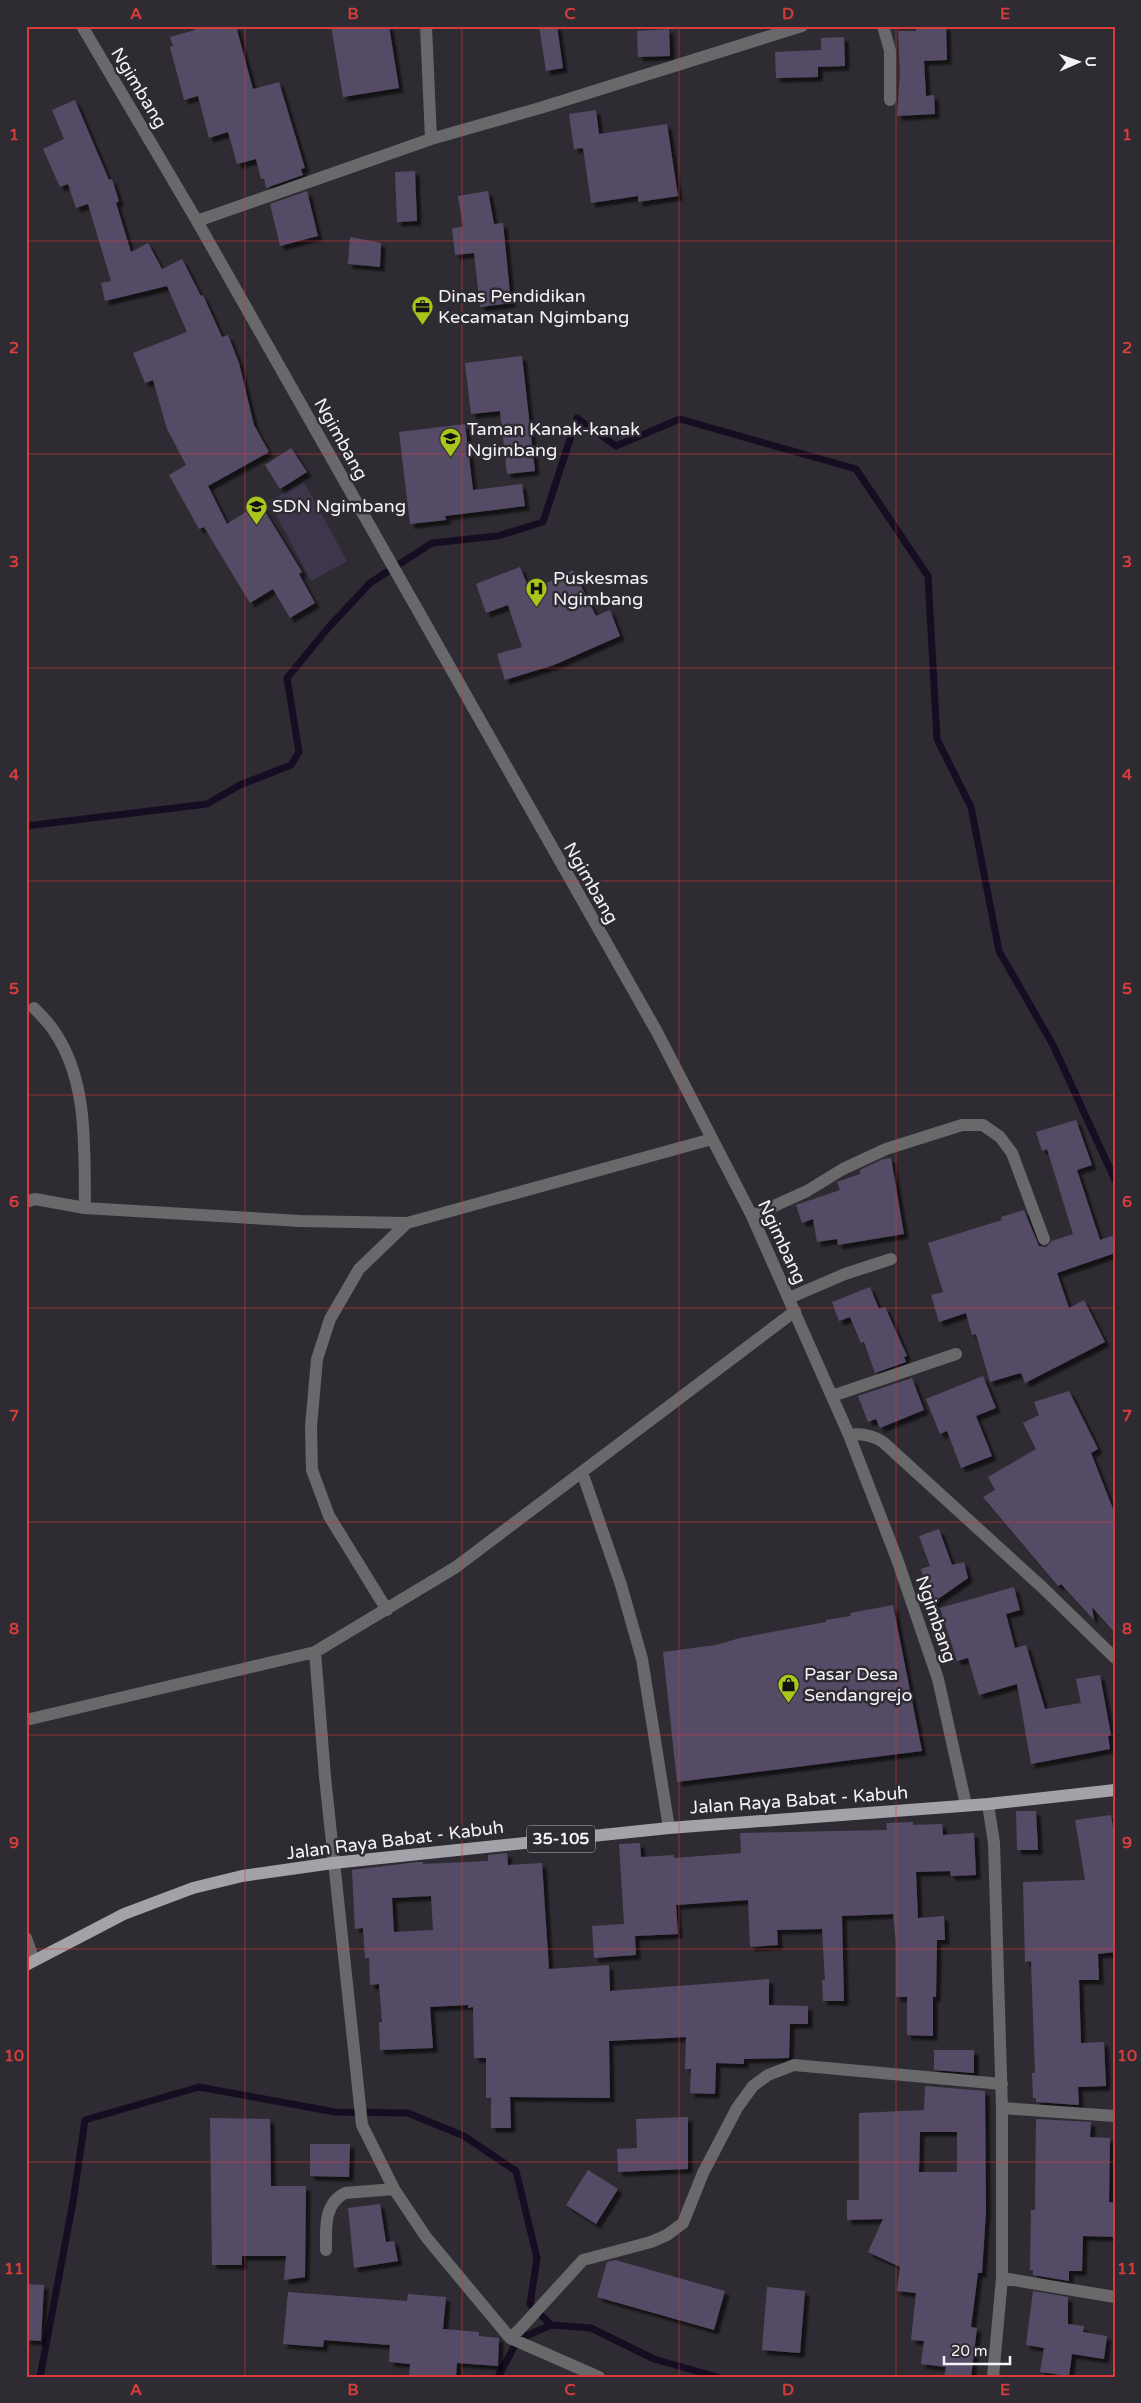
<svg xmlns="http://www.w3.org/2000/svg" width="1141" height="2403" viewBox="0 0 1141 2403" font-family="'Varela Round',sans-serif">
  <defs>
    <filter id="shadow"><feDropShadow dx="4.5" dy="4.5" stdDeviation="1" flood-color="#0009"/></filter>
  </defs>
  <rect width="100%" height="100%" fill="#2e2c32"/>
  <path fill="#3e364d" d="M 304,482 L 347,561 L 311,581 L 269,501 Z"/>
  <g fill="none" stroke-linecap="round" stroke-linejoin="round">
    <path stroke="#160d23" stroke-width="7" d="M 26,826 L 207,804 L 240,785 L 291,765 L 299,752 L 287,678 L 328,628 L 370,583 L 432,543 L 498,536 L 543,522 L 577,418 L 616,446 L 680,419 L 856,469 L 928,576 L 937,739 L 971,807 L 999,951 L 1053,1045 L 1115,1180
      M 40,2377 L 73,2202 L 85,2120 L 199,2087 L 335,2112 L 408,2113 L 464,2136 L 516,2171 L 537,2258 L 530,2304 L 551,2325
      M 498,2377 L 514,2347 L 526,2336 L 551,2325 L 591,2328 L 654,2359 L 717,2377"/>
  </g>
  <path fill="#554c66" fill-rule="evenodd" filter="url(#shadow)" d="M 194,26 L 236,26 L 253,89 L 279,82 L 305,168 L 301,169 L 303,175 L 266,188 L 264,179 L 261,179 L 256,159 L 237,164 L 228,132 L 209,138 L 198,96 L 184,100 L 170,47 L 173,46 L 170,37 L 195,30 Z
    M 331,26 L 389,26 L 399,88 L 343,97 Z
    M 539,26 L 557,26 L 563,68 L 546,71 Z
    M 916,26 L 946,26 L 947,60 L 924,61 L 926,96 L 934,95 L 935,114 L 897,116 L 900,73 L 898,31 L 916,31 Z
    M 669,29 L 670,56 L 638,57 L 637,31 Z
    M 844,37 L 845,66 L 818,67 L 818,77 L 776,78 L 775,52 L 821,50 L 821,38 Z
    M 75,100 L 109,180 L 112,179 L 119,201 L 116,203 L 131,252 L 148,243 L 162,269 L 182,259 L 201,296 L 203,295 L 222,337 L 228,335 L 239,363 L 254,425 L 269,452 L 208,486 L 227,524 L 260,503 L 302,572 L 299,574 L 315,603 L 290,618 L 273,589 L 250,603 L 204,527 L 199,529 L 169,475 L 186,465 L 167,429 L 153,380 L 145,383 L 133,353 L 187,332 L 167,286 L 105,301 L 101,283 L 111,281 L 88,204 L 76,208 L 68,184 L 60,187 L 43,149 L 64,139 L 52,110 Z
    M 596,110 L 599,134 L 667,124 L 678,196 L 638,202 L 638,196 L 591,203 L 583,148 L 574,149 L 569,114 Z
    M 415,171 L 417,221 L 397,222 L 395,172 Z
    M 307,191 L 318,236 L 280,246 L 270,204 Z
    M 488,191 L 494,224 L 503,223 L 511,303 L 480,307 L 474,253 L 455,255 L 452,228 L 463,227 L 458,196 Z
    M 350,237 L 381,243 L 380,267 L 348,264 Z
    M 522,356 L 535,471 L 507,474 L 500,411 L 471,414 L 465,363 Z
    M 465,424 L 473,490 L 522,484 L 525,506 L 445,516 L 446,520 L 410,524 L 399,432 Z
    M 291,448 L 307,472 L 280,489 L 265,465 Z
    M 520,567 L 530,591 L 573,570 L 596,616 L 610,610 L 620,636 L 554,665 L 505,680 L 497,654 L 522,647 L 508,605 L 486,613 L 476,584 Z
    M 1076,1120 L 1092,1165 L 1077,1170 L 1100,1240 L 1115,1235 L 1115,1253 L 1057,1273 L 1069,1308 L 1084,1300 L 1105,1342 L 1025,1383 L 1021,1373 L 990,1382 L 976,1334 L 972,1335 L 966,1313 L 939,1322 L 931,1295 L 943,1292 L 928,1243 L 1002,1220 L 1001,1217 L 1024,1210 L 1039,1246 L 1046,1247 L 1052,1241 L 1073,1234 L 1047,1149 L 1042,1151 L 1036,1132 Z
    M 891,1158 L 904,1234 L 838,1245 L 837,1239 L 817,1242 L 813,1219 L 802,1223 L 796,1205 L 840,1190 L 837,1182 L 860,1174 L 860,1170 L 883,1159 Z
    M 870,1287 L 879,1309 L 885,1307 L 907,1356 L 904,1357 L 906,1362 L 875,1373 L 864,1342 L 861,1343 L 850,1317 L 839,1321 L 832,1302 Z
    M 983,1376 L 996,1408 L 976,1416 L 992,1456 L 961,1468 L 947,1431 L 940,1434 L 926,1399 Z
    M 912,1378 L 924,1410 L 880,1428 L 876,1419 L 868,1422 L 858,1396 Z
    M 1069,1391 L 1098,1449 L 1091,1453 L 1115,1514 L 1115,1633 L 1092,1607 L 1094,1620 L 1061,1584 L 1058,1586 L 983,1497 L 995,1490 L 988,1477 L 1036,1449 L 1023,1423 L 1039,1415 L 1034,1402 Z
    M 939,1529 L 952,1565 L 964,1562 L 968,1578 L 931,1604 L 921,1569 L 930,1566 L 919,1536 Z
    M 1014,1587 L 1020,1610 L 1006,1614 L 1015,1648 L 1026,1645 L 1045,1709 L 1081,1703 L 1076,1679 L 1100,1675 L 1111,1735 L 1108,1736 L 1110,1749 L 1031,1764 L 1017,1684 L 979,1695 L 968,1658 L 957,1661 L 940,1608 Z
    M 893,1605 L 922,1751 L 677,1782 L 663,1652 L 716,1645 L 740,1638 L 826,1622 L 826,1620 L 851,1616 L 850,1613 Z
    M 1016,1811 L 1036,1811 L 1038,1850 L 1017,1850 Z
    M 1111,1815 L 1115,1840 L 1115,1952 L 1098,1954 L 1099,1980 L 1079,1980 L 1081,2043 L 1104,2042 L 1106,2086 L 1078,2087 L 1079,2105 L 1036,2102 L 1036,2098 L 1033,2098 L 1032,2073 L 1035,2073 L 1031,1961 L 1025,1962 L 1023,1882 L 1085,1880 L 1075,1820 Z
    M 913,1822 L 913,1825 L 942,1824 L 943,1835 L 974,1833 L 976,1875 L 951,1876 L 950,1871 L 916,1872 L 918,1918 L 944,1916 L 945,1940 L 937,1940 L 936,1997 L 933,1997 L 933,2036 L 907,2035 L 907,1997 L 896,1997 L 896,1942 L 893,1914 L 842,1916 L 844,2001 L 823,2001 L 822,1980 L 825,1980 L 822,1929 L 777,1930 L 778,1945 L 750,1947 L 748,1900 L 676,1905 L 678,1934 L 635,1936 L 636,1955 L 594,1958 L 592,1926 L 624,1924 L 619,1844 L 640,1843 L 641,1857 L 674,1855 L 674,1858 L 741,1853 L 740,1833 L 887,1830 L 886,1823 Z
    M 507,1853 L 508,1865 L 542,1863 L 549,1969 L 609,1965 L 610,1991 L 769,1979 L 769,2005 L 808,2006 L 808,2024 L 790,2024 L 789,2058 L 744,2059 L 744,2064 L 716,2063 L 715,2094 L 690,2093 L 691,2069 L 685,2069 L 686,2037 L 609,2041 L 610,2098 L 510,2097 L 511,2128 L 491,2128 L 491,2098 L 486,2098 L 486,2058 L 474,2058 L 473,2007 L 468,2008 L 468,2005 L 430,2007 L 433,2048 L 380,2050 L 379,2022 L 382,2022 L 379,1984 L 370,1985 L 369,1958 L 365,1958 L 363,1928 L 355,1929 L 352,1870 L 418,1862 L 423,1862 L 423,1864 L 488,1861 L 488,1855 ZM 431,1896 L 433,1930 L 394,1932 L 392,1898 Z
    M 934,2050 L 974,2050 L 974,2073 L 934,2070 Z
    M 925,2086 L 985,2091 L 986,2211 L 982,2273 L 978,2273 L 971,2327 L 977,2328 L 971,2377 L 944,2377 L 946,2367 L 921,2364 L 924,2341 L 911,2340 L 916,2293 L 897,2291 L 900,2267 L 868,2252 L 883,2219 L 847,2220 L 847,2200 L 859,2200 L 859,2113 L 924,2110 ZM 920,2132 L 957,2132 L 957,2172 L 919,2172 Z
    M 688,2117 L 688,2169 L 618,2172 L 617,2149 L 637,2148 L 636,2119 Z
    M 210,2118 L 270,2119 L 271,2186 L 306,2186 L 305,2277 L 284,2280 L 286,2256 L 242,2256 L 242,2265 L 212,2265 Z
    M 1036,2119 L 1091,2122 L 1090,2137 L 1110,2138 L 1109,2202 L 1115,2203 L 1115,2237 L 1083,2236 L 1082,2271 L 1069,2271 L 1069,2281 L 1033,2275 L 1033,2270 L 1030,2270 L 1031,2210 L 1035,2210 Z
    M 310,2144 L 350,2144 L 349,2177 L 310,2176 Z
    M 588,2170 L 618,2189 L 596,2224 L 566,2205 Z
    M 380,2204 L 386,2242 L 394,2241 L 398,2261 L 354,2268 L 348,2208 Z
    M 615,2260 L 725,2291 L 714,2330 L 597,2297 L 607,2262 Z
    M 26,2284 L 44,2285 L 41,2341 L 26,2340 Z
    M 767,2287 L 805,2291 L 800,2353 L 762,2350 Z
    M 1033,2291 L 1068,2297 L 1068,2324 L 1084,2326 L 1083,2332 L 1107,2336 L 1104,2359 L 1072,2354 L 1069,2376 L 1040,2372 L 1044,2348 L 1026,2345 Z
    M 288,2292 L 407,2301 L 408,2294 L 446,2297 L 443,2329 L 479,2332 L 479,2336 L 499,2338 L 498,2366 L 457,2363 L 456,2377 L 409,2377 L 410,2364 L 389,2362 L 390,2345 L 324,2340 L 323,2347 L 283,2344 Z"/>
  <g fill="none" stroke-linecap="round" stroke-linejoin="round">
    <path stroke="#69686b" stroke-width="12" d="M 426,26 L 431,139
      M 883,26 L 890,51 L 890,100
      M 197,221 L 431,139 L 540,108 L 802,26
      M 34,1008 C 41,1015 49,1023 54,1031 C 89,1082 84,1149 85,1208
      M 26,1202 L 35,1199 L 85,1208 L 300,1221 L 407,1223 L 712,1139
      M 752,1216 L 807,1191 L 843,1169 L 886,1149 L 962,1125 L 983,1125 L 1000,1137 L 1012,1153 L 1044,1239
      M 789,1298 L 845,1274 L 891,1259
      M 832,1396 L 956,1354
      M 849,1435 C 862,1433 872,1435 883,1442 L 1042,1587 L 1115,1658
      M 582,1472 L 621,1585 L 642,1659 L 669,1828
      M 387,1610 L 329,1516 L 312,1470 L 311,1427 L 317,1359 L 330,1319 L 359,1269 L 407,1223
      M 315,1652 L 325,1777 L 362,2125 L 394,2189 L 426,2237 L 510,2338 L 599,2377
      M 26,1720 L 315,1652 L 456,1567 L 795,1311
      M 988,1804 L 994,1843 L 1002,2108 L 1002,2278 L 993,2377
      M 26,1938 L 34,1960
      M 1002,2108 L 1115,2116
      M 326,2250 C 326,2230 323,2204 345,2193 L 394,2189
      M 1002,2278 L 1115,2297
      M 510,2338 L 519,2330 L 583,2260 L 651,2242 L 667,2235 L 683,2223 L 703,2173 L 737,2108 L 753,2086 L 768,2075 L 794,2065 L 1002,2084"/>
    <path stroke="#69686b" stroke-width="12" d="M 82,26 L 197,221 L 657,1032 L 752,1216 L 849,1435 L 897,1559 L 938,1679 L 966,1805"/>
    <path stroke="#a4a2a9" stroke-width="12" d="M 26,1965 L 124,1914 L 193,1888 L 242,1876 L 333,1863 L 669,1828 L 988,1804 L 1115,1790"/>
  </g>
  <path fill="none" stroke="#d93c3d" stroke-width="1" stroke-opacity="0.55" d="M 245,26 L 245,2377M 462,26 L 462,2377M 679,26 L 679,2377M 896,26 L 896,2377M 26,241 L 1115,241M 26,454 L 1115,454M 26,668 L 1115,668M 26,881 L 1115,881M 26,1095 L 1115,1095M 26,1308 L 1115,1308M 26,1522 L 1115,1522M 26,1735 L 1115,1735M 26,1949 L 1115,1949M 26,2162 L 1115,2162"/>
  <defs>
    <symbol id="office-pin" viewBox="-11 -11 22 30"><path d="M0 17L-7.5 6A9.5 9.5 0 1 1 7.5 6Z" fill="#a9c71b" stroke="#2e2c32"/><path d="M-6-3h4V-5.5h4V-3h4V5H-6ZM-1-4.5V-3h2v-1.5ZM-6 0V1H6V0Z" fill="#111"/></symbol>
    <symbol id="school-pin" viewBox="-11 -11 22 30"><path d="M0 17L-7.5 6A9.5 9.5 0 1 1 7.5 6Z" fill="#a9c71b" stroke="#2e2c32"/><path d="M0-5L7-2L0 1L-7-2ZM-4 1L0 2.5L4 1V4Q0 6-4 4Z" fill="#111"/></symbol>
    <symbol id="hospital-pin" viewBox="-11 -11 22 30"><path d="M0 17L-7.5 6A9.5 9.5 0 1 1 7.5 6Z" fill="#a9c71b" stroke="#2e2c32"/><path d="M-5-5h3v3.5h4V-5h3V5h-3V1.5h-4V5h-3Z" fill="#111"/></symbol>
    <symbol id="shop-pin" viewBox="-11 -11 22 30"><path d="M0 17L-7.5 6A9.5 9.5 0 1 1 7.5 6Z" fill="#a9c71b" stroke="#2e2c32"/><path d="M-5-2.5h2.3a2.7 3.5 0 0 1 5.4 0H5L5.5 6h-11ZM-1.5-2.5h3a1.5 2.3 0 0 0-3 0Z" fill="#111"/></symbol>
  </defs>
  <g fill-rule="evenodd">
    <use href="#office-pin" x="410" y="294" width="25" height="34"/>
    <use href="#school-pin" x="438" y="426" width="25" height="34"/>
    <use href="#school-pin" x="244" y="494" width="25" height="34"/>
    <use href="#hospital-pin" x="524" y="576" width="25" height="34"/>
    <use href="#shop-pin" x="776" y="1672" width="25" height="34"/>
  </g>
  <g text-anchor="middle" dominant-baseline="central" stroke-width="5" stroke-linejoin="round" paint-order="stroke">
    <rect fill="#2e2c32" stroke="#b9b7bd" stroke-width="1" x="527" y="1825.5" width="68" height="27" rx="4"/>
    <g font-size="16" font-weight="bold" fill="#f5f3f8">
      <text x="561" y="1839">35-105</text>
    </g>
    <g font-size="18" fill="#f5f3f8" stroke="#2e2c32">
      <text transform="translate(139 88) rotate(59)">Ngimbang</text>
      <text transform="translate(341 439) rotate(61)">Ngimbang</text>
      <text transform="translate(591 883) rotate(60)">Ngimbang</text>
      <text transform="translate(782 1242) rotate(65)">Ngimbang</text>
      <text transform="translate(936 1619) rotate(71)">Ngimbang</text>
      <text transform="translate(799 1800) rotate(-4)">Jalan Raya Babat - Kabuh</text>
      <text transform="translate(395 1840) rotate(-7)">Jalan Raya Babat - Kabuh</text>
    </g>
    <g font-size="18" fill="#f5f3f8" stroke="#2e2c32" text-anchor="start">
      <text x="438" y="296">Dinas Pendidikan<tspan x="438" dy="21">Kecamatan Ngimbang</tspan></text>
      <text x="467" y="429">Taman Kanak-kanak<tspan x="467" dy="21">Ngimbang</tspan></text>
      <text x="272" y="506">SDN Ngimbang</text>
      <text x="553" y="578">Puskesmas<tspan x="553" dy="21">Ngimbang</tspan></text>
      <text x="804" y="1674">Pasar Desa<tspan x="804" dy="21">Sendangrejo</tspan></text>
    </g>
  </g>
  <rect width="1141" height="2403" fill="none" stroke="#2e2c32" stroke-width="55"/>
  <g transform="translate(1078 62) rotate(88)" stroke="#2e2c32" stroke-width="4" paint-order="stroke">
  <path d="M0-4L9 19L0 12L-9 19Z" fill="#f5f3f8"/>
  <text y="-8" font-size="14" font-weight="bold" text-anchor="middle" fill="#f5f3f8">U</text>
  </g>
  <path d="M944 2356v8h66v-8" fill="none" stroke="#f5f3f8" stroke-width="2.5"/>
  <text x="951" y="2356" font-size="15" fill="#f5f3f8" stroke="#2e2c32" stroke-width="4" paint-order="stroke">20 m</text>
  <rect x="28" y="28" width="1086" height="2348" fill="none" stroke="#d93c3d" stroke-width="2"/>
  <g font-size="16" text-anchor="middle" font-weight="bold" fill="#d93c3d">
    <text x="136" y="19">A</text>
    <text x="353" y="19">B</text>
    <text x="570" y="19">C</text>
    <text x="788" y="19">D</text>
    <text x="1005" y="19">E</text>
    <text x="14" y="140">1</text>
    <text x="1127" y="140">1</text>
    <text x="14" y="353">2</text>
    <text x="1127" y="353">2</text>
    <text x="14" y="567">3</text>
    <text x="1127" y="567">3</text>
    <text x="14" y="780">4</text>
    <text x="1127" y="780">4</text>
    <text x="14" y="994">5</text>
    <text x="1127" y="994">5</text>
    <text x="14" y="1207">6</text>
    <text x="1127" y="1207">6</text>
    <text x="14" y="1421">7</text>
    <text x="1127" y="1421">7</text>
    <text x="14" y="1634">8</text>
    <text x="1127" y="1634">8</text>
    <text x="14" y="1848">9</text>
    <text x="1127" y="1848">9</text>
    <text x="14" y="2061">10</text>
    <text x="1127" y="2061">10</text>
    <text x="14" y="2274">11</text>
    <text x="1127" y="2274">11</text>
    <text x="136" y="2395">A</text>
    <text x="353" y="2395">B</text>
    <text x="570" y="2395">C</text>
    <text x="788" y="2395">D</text>
    <text x="1005" y="2395">E</text>
  </g>
</svg>
